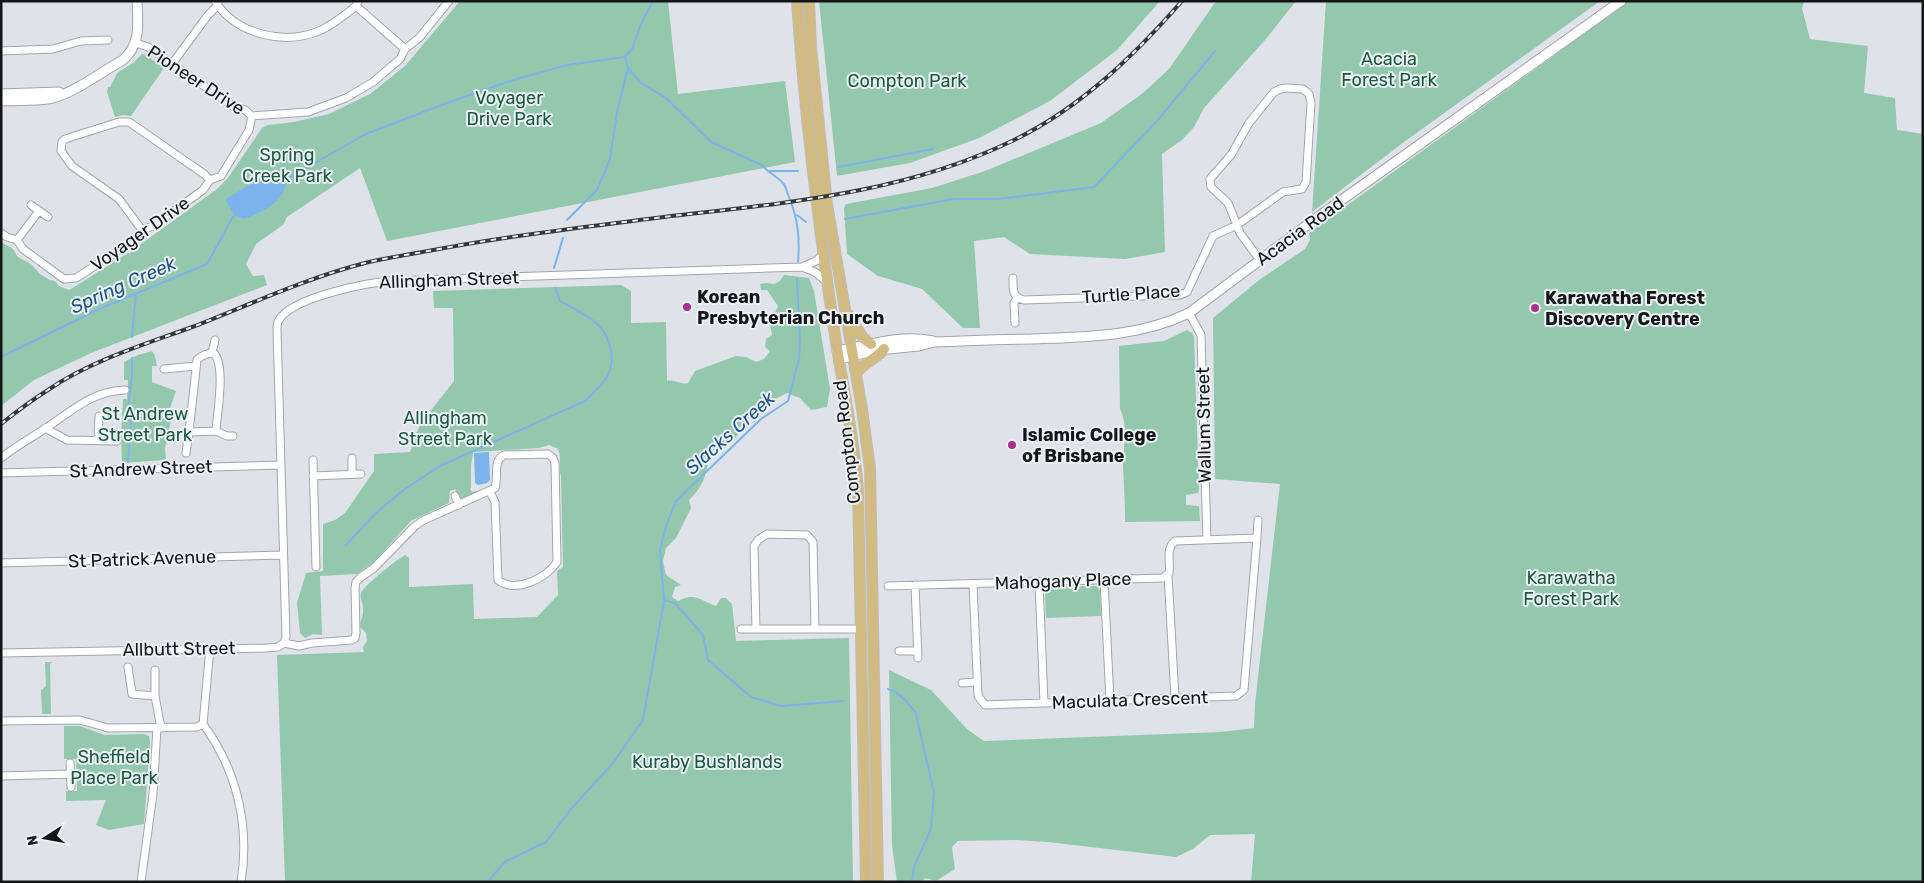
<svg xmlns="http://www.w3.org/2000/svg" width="1924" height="883" viewBox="0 0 1924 883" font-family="Rubik,sans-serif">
  <rect width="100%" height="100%" fill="#dfe3e9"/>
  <path fill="#94c8ad" d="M 460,1 L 668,1 L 678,94 L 785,81 L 795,162 L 387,241 L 360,168 L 287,217 L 283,225 L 256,244 L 246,264 L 253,276 L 264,275 L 267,285 L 91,353 L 34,380 L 1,406 L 1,242 L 13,249 L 18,257 L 31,264 L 40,274 L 50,280 L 55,281 L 59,286 L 69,290 L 76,286 L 128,253 L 131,254 L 130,252 L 217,189 L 228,178 L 262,128 L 268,125 L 294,122 L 329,114 L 370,94 L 405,66 Z
    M 819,1 L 1160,1 L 1117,50 L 1050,101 L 979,138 L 910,163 L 837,176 Z
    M 1216,1 L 1296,1 L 1265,40 L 1204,108 L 1194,127 L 1182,140 L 1162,154 L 1165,252 L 1125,259 L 1030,254 L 1004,237 L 974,241 L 980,328 L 963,328 L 922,289 L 878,276 L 847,254 L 844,208 L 846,204 L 932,188 L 985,171 L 1101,123 L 1143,93 L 1169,69 Z
    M 1326,1 L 1600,1 L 1404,142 L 1312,212 Z
    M 1629,1 L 1804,1 L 1802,8 L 1810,39 L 1868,46 L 1864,93 L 1895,98 L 1897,130 L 1923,134 L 1923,882 L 1251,882 L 1255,834 L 1210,835 L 1193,849 L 1176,857 L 1048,842 L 1014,840 L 958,841 L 952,847 L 955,869 L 936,881 L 925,878 L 922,882 L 897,882 L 892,845 L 889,670 L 931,690 L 967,729 L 984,741 L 1220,732 L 1254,728 L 1255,703 L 1280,484 L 1215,479 L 1213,318 L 1259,280 L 1305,249 L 1310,240 L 1309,233 Z
    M 142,54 L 145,54 L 164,68 L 131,116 L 123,115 L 115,117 L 107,92 L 108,87 L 110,87 L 117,73 L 133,63 Z
    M 784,275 L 809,278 L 814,291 L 830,389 L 827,407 L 811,410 L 800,398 L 787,393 L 777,398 L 749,419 L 733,441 L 708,462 C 706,477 701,489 689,500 L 691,508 L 676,538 L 666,548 L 663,561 L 666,575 L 681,585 L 675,587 L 672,597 L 678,601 C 694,592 700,600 716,606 L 721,598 L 726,598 L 732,604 L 736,641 L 849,638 L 853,882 L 285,882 L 277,655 L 364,652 L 363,647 L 367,641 L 366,633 L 360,627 C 360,620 364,615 363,608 C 363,602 359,599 361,593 C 363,586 399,558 405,555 L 409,558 L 409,587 L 473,584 L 474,619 L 537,617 L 558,595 L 557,571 L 563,567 L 561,476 C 558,467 562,458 558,449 L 549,445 L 539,448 L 475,452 L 473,453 L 471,466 L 471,487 L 470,489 L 472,492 L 478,491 L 477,494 L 464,499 L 459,497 L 455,489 L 450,491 L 449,503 L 411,521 L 374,562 L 357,574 L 320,576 L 322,635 L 313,634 L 305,638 L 300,633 L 297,603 L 306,573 L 323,571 L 323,524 L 335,520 L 345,513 L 374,471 L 374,454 L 410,452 L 415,436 L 421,423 L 454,381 L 453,308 L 434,308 L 433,291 L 621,285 L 631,291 L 631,323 L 666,322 L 667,381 C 674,379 680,385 688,383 L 695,371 L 736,356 L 746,357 L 756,362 L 764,359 L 770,351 L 765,347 L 766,339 L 772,335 L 770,324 L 778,306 L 767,290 L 761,290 L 760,284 L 766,283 L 774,284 L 780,281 Z
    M 1187,330 L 1192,333 L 1194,337 L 1199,490 L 1198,493 L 1186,495 L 1186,505 L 1199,506 L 1200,521 L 1125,522 C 1125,504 1124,485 1123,467 C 1123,448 1129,426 1120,409 L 1119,346 L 1164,341 Z
    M 152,351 L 155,356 L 157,366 L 152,366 L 152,382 L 176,391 L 167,417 L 171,420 L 165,448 L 166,460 L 122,463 L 121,437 L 123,399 L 127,399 L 128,380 L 124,380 L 124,362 L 138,355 Z
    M 1097,586 L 1100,591 L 1101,616 L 1046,618 L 1045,592 L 1048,587 Z
    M 45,662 L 53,662 L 50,664 L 51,714 L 42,714 L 41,690 L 46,686 Z
    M 64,726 L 80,726 L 105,735 L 144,734 L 149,736 L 150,742 L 144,824 L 109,830 L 96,825 L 106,800 L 66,801 L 66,791 L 77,791 L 76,759 L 64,759 Z"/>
  <path fill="#7db3ed" d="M 274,177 L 286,179 C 287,201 261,213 244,219 L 234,215 L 226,201 L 227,198 L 258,180 Z
    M 489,452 L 490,480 L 487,483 L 478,485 L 475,483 L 474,453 Z"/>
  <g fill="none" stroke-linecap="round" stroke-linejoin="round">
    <path stroke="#7db3ed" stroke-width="2" d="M 653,1 L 641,24 L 632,49 L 625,57 L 628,68 L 641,83 L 666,98 L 711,142 L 762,165 C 768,173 777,176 783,183 C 786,186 787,193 789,197 C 798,219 800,238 798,262
      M 838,167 L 933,149
      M 770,171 L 798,171
      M 286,179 L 366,134 L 447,103 L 510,81 L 567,65 L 625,57
      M 797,215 L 806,222
      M 845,219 L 953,199 L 997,199 L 1094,187 L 1157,121 L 1215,51
      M 567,220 L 597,190 L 610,159 L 617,112 L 628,68
      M 554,268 L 563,238
      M 797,279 L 800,341 L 799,359 L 788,401 L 761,419 L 676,501 L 666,526 L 660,550 L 664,600 L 675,603 L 703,635 L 708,660 L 751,697 L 781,706 L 843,701
      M 132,337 L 136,293
      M 1,357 L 99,309 L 207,264 L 234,215
      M 128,462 L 131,421 L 128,408 L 132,374 L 132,358
      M 345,546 L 377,512 L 405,489 L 440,466 L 585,401 C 603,384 617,372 610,346 C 607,336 604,330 596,323 C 586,314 572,308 560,301 L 555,288
      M 888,689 C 900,693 909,703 916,714 L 934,793 L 931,829 L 914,867 L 912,882
      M 487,882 L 506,861 L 546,842 L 571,809 L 613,763 L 643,720 L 664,601"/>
    <defs>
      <path id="minor" d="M 215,1 C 236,35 286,46 321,30 C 334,24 345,15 356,6 L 358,1
        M 356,6 L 405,49
        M 136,43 L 148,47 L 233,106 L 245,110 L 252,116 L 308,112 L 346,98 L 373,82 L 400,59 L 405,49 L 419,38 L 449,1
        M 1,51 L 53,49 L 81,41 L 108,40
        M 172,64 L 208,15 L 218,5
        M 31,205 L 48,217
        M 142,230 L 119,199 L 72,166 L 61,151 L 62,142 L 65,139 L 119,122 L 129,122 L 204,174 L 210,180
        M 1,233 L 7,237 L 17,240 L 23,249 L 64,279 L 76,278 L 137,239 L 142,230 L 153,226 L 203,190 L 210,180 L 221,176 L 249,130 L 252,116
        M 17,240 L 39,211
        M 802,267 L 816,261 L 824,254
        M 1013,278 C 1013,290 1012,297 1024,300 L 1171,295 L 1180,295 L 1187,292 L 1213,236 L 1237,225 L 1283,192 L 1302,189 L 1306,182 L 1311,103 L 1309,94 L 1303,89 L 1286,88 L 1280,89 L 1274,92 L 1249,123 L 1231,155 L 1210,179 L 1211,187 L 1228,203 L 1240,233 L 1260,260
        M 1189,313 L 1201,335 L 1207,540
        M 1015,323 L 1014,303 L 1017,298
        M 212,353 L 215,340
        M 164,369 L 196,366
        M 45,428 L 67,440 L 117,441
        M 189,432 L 197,360 C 202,355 207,353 214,353 C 226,367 217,413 216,431
        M 98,440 L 99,416
        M 186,453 L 189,432 L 216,431 L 227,436 L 233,436
        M 1,458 C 16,446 31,438 46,428 C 72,411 92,391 125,390
        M 352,458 L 352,474
        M 313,460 L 316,567
        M 1,473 L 280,465
        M 313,476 L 361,474
        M 455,496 L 459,505
        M 1257,538 L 1258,520
        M 1,563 L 283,555
        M 1168,575 L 1175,698
        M 1104,580 L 1110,701
        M 1039,582 L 1044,703
        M 915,585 L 918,658
        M 888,586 L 1163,578 L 1169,573 C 1171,562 1165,549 1175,541 L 1257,538 L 1244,690 L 1236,696 L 985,705 L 978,696 L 973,584
        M 741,629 L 861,629
        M 756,629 L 754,546 L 758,540 L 767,534 L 807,535 L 813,542 L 815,629
        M 284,643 L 286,637 L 277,330 C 277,324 277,321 282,316 C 299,297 364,283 390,281 L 802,267 L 815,272 L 827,282
        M 210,648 L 203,724 C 237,770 250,826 241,882
        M 899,651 L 918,651
        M 1,653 L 267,648 L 278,647 L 284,643 L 299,646 L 312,643 L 352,640 L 355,638 L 356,633 L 355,588 L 356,582 L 361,577 L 374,568 L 414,527 L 422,521 L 495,488 C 499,477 492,461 504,455 L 548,454 L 553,458 L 555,463 L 557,562 C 546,578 516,594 498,580 L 495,502 L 490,492
        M 128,667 L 132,694 L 155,696 L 161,728
        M 155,670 L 155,696
        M 962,683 L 977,682
        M 1,721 L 80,720 L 108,728 L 197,727 L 203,724
        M 70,763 L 71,787
        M 1,776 L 70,774
        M 141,882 L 153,794 L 157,728"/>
      <path id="tertiary" d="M 1,94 L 59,92
        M 1,101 C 16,100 33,101 48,99 C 72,95 101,72 123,60 C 141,44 138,24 137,1
        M 837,351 C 869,345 900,334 933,341
        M 839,359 L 877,350 L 919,346 L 935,342 C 967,341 999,339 1031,339 C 1086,337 1139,337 1189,313 L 1322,214 L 1621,1"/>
      <path id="primary" d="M 797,1 C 804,111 818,220 834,329 C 842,383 854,436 858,490 L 866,882
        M 809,1 L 811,47 L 827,204 L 862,409 L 870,468 L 878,882
        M 848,314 L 863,338 L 871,344
        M 856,374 C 863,362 876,360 884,349"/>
    </defs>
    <use href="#minor" stroke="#a2a6ab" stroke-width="9"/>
    <use href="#tertiary" stroke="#a2a6ab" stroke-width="11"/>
    <use href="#primary" stroke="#bdbdbe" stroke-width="12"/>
    <use href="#minor" stroke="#fff" stroke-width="7"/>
    <use href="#tertiary" stroke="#fff" stroke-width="9"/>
    <use href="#primary" stroke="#d1bb83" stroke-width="10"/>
    <defs>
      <path id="rail" d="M 1,424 C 16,412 32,400 48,390 C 92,360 146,344 195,326 C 251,304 307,278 365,263 C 385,258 407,255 428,251 C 506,236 585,227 664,217 C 783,203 904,194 1014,140 C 1080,108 1134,56 1182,1"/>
    </defs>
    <use href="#rail" stroke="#343638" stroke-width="4"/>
    <use href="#rail" stroke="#ecf1f6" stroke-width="2" stroke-dasharray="5.5" stroke-linecap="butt"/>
  </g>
  <g fill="#a7338c" stroke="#ecf1f6" stroke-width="2">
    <circle cx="687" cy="307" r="5"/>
    <circle cx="1535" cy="308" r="5"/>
    <circle cx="1012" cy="445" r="5"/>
  </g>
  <g text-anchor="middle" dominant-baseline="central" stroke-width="4" stroke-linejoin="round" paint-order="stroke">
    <g font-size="18" fill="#1a5a3f" stroke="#ecf1f6">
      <text x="1389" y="59">Acacia<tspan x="1389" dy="21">Forest Park</tspan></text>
      <text x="907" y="81">Compton Park</text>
      <text x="509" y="98">Voyager<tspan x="509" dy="21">Drive Park</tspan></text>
      <text x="287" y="155">Spring<tspan x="287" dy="21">Creek Park</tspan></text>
      <text x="145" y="414">St Andrew<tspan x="145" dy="21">Street Park</tspan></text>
      <text x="445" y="418">Allingham<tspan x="445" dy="21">Street Park</tspan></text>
      <text x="1571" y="578">Karawatha<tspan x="1571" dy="21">Forest Park</tspan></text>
      <text x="114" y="757">Sheffield<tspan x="114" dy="21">Place Park</tspan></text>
      <text x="707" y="762">Kuraby Bushlands</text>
    </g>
    <g font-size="18" fill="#141517" stroke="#ecf1f6">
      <text transform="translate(196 80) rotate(33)">Pioneer Drive</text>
      <text transform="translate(1300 231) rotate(-36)">Acacia Road</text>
      <text transform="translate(140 234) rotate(-35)">Voyager Drive</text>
      <text transform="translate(449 280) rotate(-2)">Allingham Street</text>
      <text transform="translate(1131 294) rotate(-4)">Turtle Place</text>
      <text transform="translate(1204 425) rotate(-91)">Wallum Street</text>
      <text transform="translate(847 442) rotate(-97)">Compton Road</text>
      <text transform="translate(141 469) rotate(-2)">St Andrew Street</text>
      <text transform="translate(142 559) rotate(-2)">St Patrick Avenue</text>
      <text transform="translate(1063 581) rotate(-2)">Mahogany Place</text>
      <text transform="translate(179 649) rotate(-1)">Allbutt Street</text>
      <text transform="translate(1130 700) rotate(-2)">Maculata Crescent</text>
    </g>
    <g font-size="18" font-weight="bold" fill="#141517" stroke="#ecf1f6" text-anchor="start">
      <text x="697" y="297">Korean<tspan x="697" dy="21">Presbyterian Church</tspan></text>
      <text x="1545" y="298">Karawatha Forest<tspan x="1545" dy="21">Discovery Centre</tspan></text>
      <text x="1022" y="435">Islamic College<tspan x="1022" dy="21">of Brisbane</tspan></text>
    </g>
    <g font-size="19" font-style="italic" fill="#1d5489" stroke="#ecf1f6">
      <text transform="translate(123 285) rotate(-24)">Spring Creek</text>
      <text transform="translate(730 433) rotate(-42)">Slacks Creek</text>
    </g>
  </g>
  <rect width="1924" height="883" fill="none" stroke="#141517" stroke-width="5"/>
  <g transform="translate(45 838) rotate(259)" stroke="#ecf1f6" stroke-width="4" paint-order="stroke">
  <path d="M0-4L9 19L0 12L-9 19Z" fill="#141517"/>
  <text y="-8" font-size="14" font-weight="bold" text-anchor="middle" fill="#141517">N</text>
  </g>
</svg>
